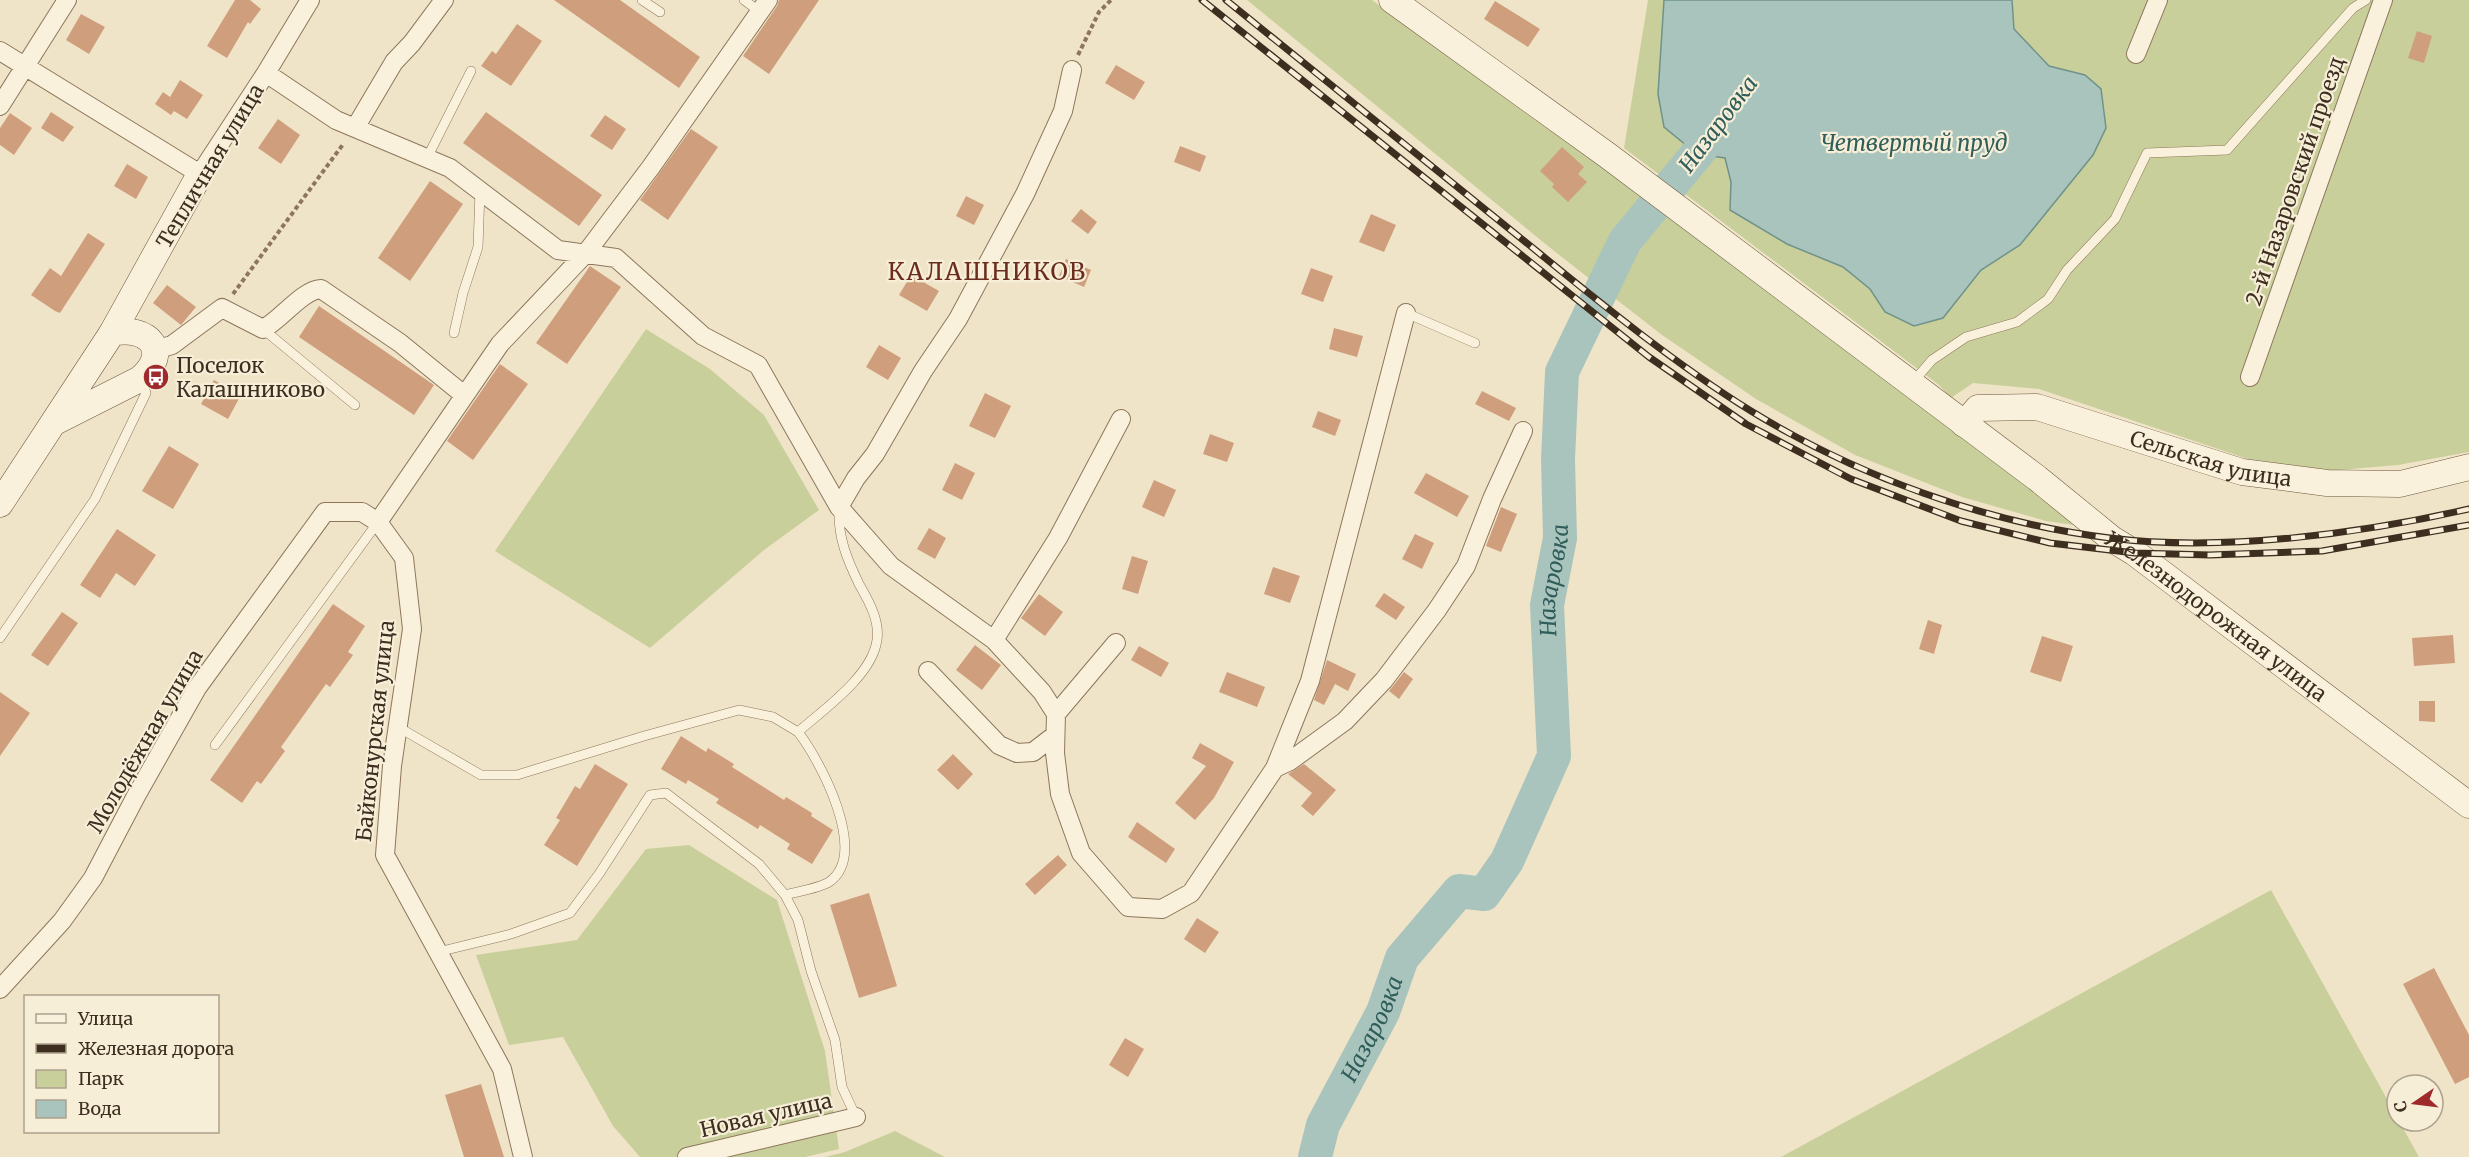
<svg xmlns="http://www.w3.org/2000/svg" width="2469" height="1157" viewBox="0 0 2469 1157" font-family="Merriweather,serif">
  <rect width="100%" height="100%" fill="#f0e4c8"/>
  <path fill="#c9cf9b" d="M 1247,0 L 1372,0 L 1531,114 L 2088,527 L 2046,521 L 1962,497 L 1855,455 L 1756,399 L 1662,335 L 1554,251 Z
    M 1648,0 L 1664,0 L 1663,8 L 1697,154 L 1725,158 L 1731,182 L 1730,210 L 1787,244 L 1843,267 L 1870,289 L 1885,312 L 1943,318 L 1981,270 L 2020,245 L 2093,155 L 2085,75 L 2049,66 L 2014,29 L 2012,0 L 2469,0 L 2469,452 L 2398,465 L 2327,471 L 2248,459 L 2039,389 L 1973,383 L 1951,398 L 1939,385 L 1624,148 Z
    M 646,329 L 710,369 L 764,415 L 819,510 L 764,550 L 650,648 L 495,551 Z
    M 689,845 L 777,900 L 825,1051 L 839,1149 L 805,1157 L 640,1157 L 613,1126 L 563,1037 L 509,1045 L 476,955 L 577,940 L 646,849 Z
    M 2271,890 L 2397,1117 L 2397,1121 L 2399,1121 L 2419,1157 L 1781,1157 Z
    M 895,1131 L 945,1157 L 825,1157 L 845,1152 Z"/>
  <path fill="#a9c4bc" stroke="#6f938a" stroke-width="1.5" d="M 1664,0 L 2012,0 L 2014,29 L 2049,66 L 2085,75 L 2101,89 L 2106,128 L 2093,155 L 2020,245 L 1981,270 L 1943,318 L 1914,326 L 1885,312 L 1870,289 L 1843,267 L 1787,244 L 1730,210 L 1731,182 L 1725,158 L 1697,154 L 1664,127 L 1658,94 Z"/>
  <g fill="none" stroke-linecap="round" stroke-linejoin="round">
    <path stroke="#a9c4bc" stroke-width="34" id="s1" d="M 1315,1157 L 1323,1125 L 1383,1012 L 1402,958 L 1459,891 L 1484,894 L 1507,861 L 1554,756 L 1547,605 L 1560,538 L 1558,459 L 1562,372 L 1625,241 L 1697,154 L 1724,117"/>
  </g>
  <path fill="#cf9f7d" d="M 235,0 L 250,0 L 261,9 L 250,24 L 248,22 L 227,58 L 207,46 Z
    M 554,0 L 620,0 L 700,57 L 679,88 Z
    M 779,0 L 819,0 L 769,74 L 743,56 L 777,6 Z
    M 1495,1 L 1540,29 L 1528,47 L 1484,19 Z
    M 81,14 L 105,27 L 89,54 L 66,40 Z
    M 517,24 L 542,41 L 511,86 L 481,66 L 492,51 L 496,54 Z
    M 2417,31 L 2432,36 L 2424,63 L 2408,58 Z
    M 1116,65 L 1145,82 L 1134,100 L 1105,83 Z
    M 180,80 L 203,95 L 187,119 L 174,111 L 171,115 L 155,104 L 163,92 L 170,97 Z
    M 51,112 L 74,127 L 63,142 L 41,128 Z
    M 486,112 L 602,195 L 579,226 L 463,143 Z
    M 10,113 L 32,128 L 14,155 L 0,145 L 0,128 Z
    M 605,115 L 626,129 L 612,150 L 590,136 Z
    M 278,119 L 300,135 L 281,164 L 258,148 Z
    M 691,129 L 718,147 L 668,220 L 640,200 Z
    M 1180,146 L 1206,156 L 1200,172 L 1174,162 Z
    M 1562,147 L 1584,167 L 1578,174 L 1587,182 L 1568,202 L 1552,187 L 1554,184 L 1540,171 Z
    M 127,164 L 148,177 L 136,199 L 114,186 Z
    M 430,181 L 463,204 L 410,281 L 378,258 Z
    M 966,196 L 984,205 L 974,225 L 956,216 Z
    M 1081,209 L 1097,222 L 1088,234 L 1071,221 Z
    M 1371,214 L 1396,225 L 1384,252 L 1359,242 Z
    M 88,233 L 105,244 L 60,313 L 55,311 L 31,295 L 50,268 L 61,276 Z
    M 1066,259 L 1091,270 L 1084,287 L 1059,276 Z
    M 590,266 L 621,287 L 567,364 L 536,343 Z
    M 1311,268 L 1333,276 L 1323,302 L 1301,294 Z
    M 911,275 L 939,291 L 927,311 L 899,295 Z
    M 167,285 L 196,307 L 181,325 L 153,303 Z
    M 319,306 L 434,385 L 414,415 L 299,337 Z
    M 1334,328 L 1363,336 L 1357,357 L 1329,349 Z
    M 879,345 L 901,358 L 888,380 L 866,367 Z
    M 500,364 L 528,384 L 473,460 L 447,441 Z
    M 214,380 L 241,395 L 228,419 L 201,404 Z
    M 1482,391 L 1516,408 L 1509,421 L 1475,404 Z
    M 985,393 L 1011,406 L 995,438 L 969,426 Z
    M 1318,411 L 1341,420 L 1335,436 L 1312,427 Z
    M 1210,434 L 1234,443 L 1227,462 L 1203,454 Z
    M 169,446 L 199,464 L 173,509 L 142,491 Z
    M 955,463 L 975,473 L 962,500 L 942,490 Z
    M 1426,473 L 1469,496 L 1457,517 L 1414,493 Z
    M 1154,480 L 1176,490 L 1164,517 L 1142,507 Z
    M 1501,507 L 1517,514 L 1501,552 L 1486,546 Z
    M 929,528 L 946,538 L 935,559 L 917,549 Z
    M 117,529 L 156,555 L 135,586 L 116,573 L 100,598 L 80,585 Z
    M 1415,534 L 1434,543 L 1422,569 L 1402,559 Z
    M 1132,556 L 1148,561 L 1138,594 L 1122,589 Z
    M 1273,567 L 1300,576 L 1290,603 L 1264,594 Z
    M 1384,593 L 1405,607 L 1396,620 L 1375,606 Z
    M 1039,594 L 1063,612 L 1045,636 L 1021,618 Z
    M 333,604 L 365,626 L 348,652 L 353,655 L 330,687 L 326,684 L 281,747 L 285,751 L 261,784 L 257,781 L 242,803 L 210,780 Z
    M 62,612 L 78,623 L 48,666 L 31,655 Z
    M 1928,620 L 1942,625 L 1934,654 L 1919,649 Z
    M 2453,635 L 2455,663 L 2414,666 L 2412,638 Z
    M 2042,636 L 2073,646 L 2061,682 L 2030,672 Z
    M 975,645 L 1001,665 L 982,690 L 956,670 Z
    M 1139,646 L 1169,663 L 1161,677 L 1131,660 Z
    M 1327,660 L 1356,674 L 1348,691 L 1335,684 L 1324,705 L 1314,700 Z
    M 1227,672 L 1265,687 L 1257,707 L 1219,692 Z
    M 1404,672 L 1413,679 L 1399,699 L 1389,691 Z
    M 0,692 L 30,713 L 0,756 Z
    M 2419,701 L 2435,701 L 2435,722 L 2419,721 Z
    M 681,736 L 706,752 L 708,748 L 734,764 L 732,767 L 784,800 L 786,797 L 812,813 L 811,816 L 833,830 L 812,864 L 787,849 L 790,844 L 760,825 L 758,829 L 716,803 L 719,799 L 688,780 L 686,784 L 661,769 Z
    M 1200,743 L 1234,762 L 1214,798 L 1195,820 L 1175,803 L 1206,766 L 1192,758 Z
    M 953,754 L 973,774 L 958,790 L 937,770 Z
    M 595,764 L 628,784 L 577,866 L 544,845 L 560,820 L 556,818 L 575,786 L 580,789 Z
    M 1304,764 L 1336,790 L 1313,816 L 1301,806 L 1312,793 L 1288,774 Z
    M 1137,822 L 1175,849 L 1166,863 L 1128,837 Z
    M 1058,855 L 1067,865 L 1035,895 L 1025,884 Z
    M 869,893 L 897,986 L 859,998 L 830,905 Z
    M 1197,918 L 1219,932 L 1205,953 L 1184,939 Z
    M 2434,968 L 2469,1035 L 2469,1077 L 2455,1084 L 2403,984 Z
    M 1125,1038 L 1144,1049 L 1128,1077 L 1109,1065 Z
    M 481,1084 L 504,1157 L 464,1157 L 445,1095 Z"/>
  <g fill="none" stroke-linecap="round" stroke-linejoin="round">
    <defs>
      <path id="lane" d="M 642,0 L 660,12
        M 744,0 L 760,12
        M 427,158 L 471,71
        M 1406,313 L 1475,343
        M 263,329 L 355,405
        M 454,333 L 463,293 L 478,247 L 480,191
        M 1913,382 L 1932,360 L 1966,337 L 2017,322 L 2048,299 L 2067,270 L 2115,219 L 2147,153 L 2227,150 L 2353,8 L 2366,0
        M 0,638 L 95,499 L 146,393 L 141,381
        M 398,727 L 481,775 L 517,775 L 644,736 L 739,710 L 773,717 L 798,732
        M 215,745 L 378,522
        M 785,895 C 796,892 820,888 829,882 C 870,854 820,760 798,732 C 824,709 872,676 877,640 C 880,620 868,600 859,584 C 847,559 838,538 839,509
        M 438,952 L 511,934 L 570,913 L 599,874 L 650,795 L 666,793 L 759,864 L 785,895 L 798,920 L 811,971 L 835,1040 L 842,1087 L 856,1117"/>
      <path id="street" d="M 0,51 L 200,174 L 266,73 L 310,0
        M 2136,54 L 2158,0
        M 266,73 L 336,120 L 450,168 L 558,250 L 616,258 L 703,336 L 758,365 L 839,507 L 891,566 L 994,640 L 1042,692 L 1056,714 L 1055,753 L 1060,794 L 1081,853 L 1128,907 L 1162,909 L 1191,893 L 1275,768 L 1310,681 L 1406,313
        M 0,106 L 67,0
        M 355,128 L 394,62 L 412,43 L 444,0
        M 155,350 L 172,345 L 222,308 L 263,329 C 281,320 302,290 321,289 L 400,343 L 464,395
        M 2250,377 L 2383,0
        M 839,507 L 856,478 L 875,454 L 923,371 L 958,319 L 1025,194 L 1063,111 L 1072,70
        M 378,522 L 500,344 L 586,253 L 651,167 L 768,0
        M 994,640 L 1058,538 L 1121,419
        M 928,671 L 999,745 L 1017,753 L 1033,752 L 1055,735
        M 1056,714 L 1116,643
        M 1275,768 L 1290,761 L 1345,721 L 1384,680 L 1437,610 L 1466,566 L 1492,499 L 1523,431
        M 0,989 L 62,921 L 93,878 L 136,796 L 197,688 L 325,512 L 362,512 L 378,522 L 404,558 L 412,629 L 392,766 L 385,855 L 502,1069 L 523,1157
        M 687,1157 L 856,1117"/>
      <g id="secondary">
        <path id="s2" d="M 1392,0 L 1607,155 L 2037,478 L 2112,539 L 2135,553 L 2469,805"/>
        <path d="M 112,333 L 200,174"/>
        <path id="s3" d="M 1964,424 L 1978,408 L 2037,407 L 2242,472 L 2327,483 L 2400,484 L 2469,467"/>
        <path d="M 0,504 L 112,333 C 149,325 172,352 140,379 L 55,422"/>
      </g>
    </defs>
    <use href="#lane" stroke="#8d765c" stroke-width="10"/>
    <use href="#street" stroke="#8d765c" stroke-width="20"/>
    <use href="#secondary" stroke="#6f573f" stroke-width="27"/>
    <path stroke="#8d765c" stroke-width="4" stroke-dasharray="4.5 3" stroke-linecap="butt" d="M 1078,55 L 1099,12 L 1111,0
      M 233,294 L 344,143"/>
    <use href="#lane" stroke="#faf1dc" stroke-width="9"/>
    <use href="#street" stroke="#faf1dc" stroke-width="18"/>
    <use href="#secondary" stroke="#faf1dc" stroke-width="26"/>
    <defs>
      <path id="rail" d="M 1202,0 L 1649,357 L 1746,424 L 1851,479 L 1961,521 L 2050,543 L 2135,553 L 2210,555 L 2322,551 L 2469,525
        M 1226,0 C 1316,73 1407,146 1497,219 C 1579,285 1661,355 1751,411 C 1857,476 1986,523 2110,538 C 2222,552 2359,534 2469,509"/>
    </defs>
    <use href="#rail" stroke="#3d2e20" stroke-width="7"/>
    <use href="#rail" stroke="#f7eed8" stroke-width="4.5" stroke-dasharray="14" stroke-linecap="butt"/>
  </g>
  <defs>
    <symbol id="bus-disc" viewBox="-11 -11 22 22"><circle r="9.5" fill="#9e2a2b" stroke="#f7eed8"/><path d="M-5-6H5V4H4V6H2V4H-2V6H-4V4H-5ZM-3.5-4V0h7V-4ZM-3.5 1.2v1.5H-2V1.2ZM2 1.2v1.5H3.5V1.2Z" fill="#fff"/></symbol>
  </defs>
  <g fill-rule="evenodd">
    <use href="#bus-disc" x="141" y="362" width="30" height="30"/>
  </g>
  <g text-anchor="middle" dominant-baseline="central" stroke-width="4.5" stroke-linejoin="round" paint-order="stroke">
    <g font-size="21" fill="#3d2e20" stroke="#f7eed8">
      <text transform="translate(210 166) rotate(-59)">Тепличная улица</text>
      <text transform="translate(2295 181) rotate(-71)">2-й Назаровский проезд</text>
      <text stroke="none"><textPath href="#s3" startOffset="262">Сельская улица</textPath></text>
      <text stroke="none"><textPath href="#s2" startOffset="1029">Железнодорожная улица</textPath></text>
      <text transform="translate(375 731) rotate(-84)">Байконурская улица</text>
      <text transform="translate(145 741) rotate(-60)">Молодёжная улица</text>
      <text transform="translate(766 1115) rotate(-13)">Новая улица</text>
    </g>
    <g font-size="21" fill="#3d2e20" stroke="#f7eed8" text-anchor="start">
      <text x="176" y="365">Поселок<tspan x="176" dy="24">Калашниково</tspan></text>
    </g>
    <g font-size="22" font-style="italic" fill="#2f5d5a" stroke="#f7eed8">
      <text transform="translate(1718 124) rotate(-53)">Назаровка</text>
      <text x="1914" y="143">Четвертый пруд</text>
      <text stroke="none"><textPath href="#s1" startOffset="663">Назаровка</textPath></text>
      <text stroke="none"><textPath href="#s1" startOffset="141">Назаровка</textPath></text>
    </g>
    <g font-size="24" letter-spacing="1.5" fill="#6b2e1e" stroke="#f7eed8">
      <text x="987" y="271">КАЛАШНИКОВ</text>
    </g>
  </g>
  <rect x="24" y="995" width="195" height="138" fill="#f7eed8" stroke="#ada18e" stroke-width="1.5"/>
  <rect x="36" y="1014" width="30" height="9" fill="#faf1dc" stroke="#ada18e" stroke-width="1.5"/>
  <text x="78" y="1025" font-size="18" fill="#3d2e20">Улица</text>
  <rect x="36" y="1044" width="30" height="9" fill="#3d2e20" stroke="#ada18e" stroke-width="1.5"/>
  <text x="78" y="1055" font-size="18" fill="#3d2e20">Железная дорога</text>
  <rect x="36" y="1070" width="30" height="18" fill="#c9cf9b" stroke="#ada18e" stroke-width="1.5"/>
  <text x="78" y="1085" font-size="18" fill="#3d2e20">Парк</text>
  <rect x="36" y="1100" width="30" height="18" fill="#a9c4bc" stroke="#ada18e" stroke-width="1.5"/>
  <text x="78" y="1115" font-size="18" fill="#3d2e20">Вода</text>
  <g transform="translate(2415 1103) rotate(256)"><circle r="28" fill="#f7eed8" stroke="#ada18e" stroke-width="1.5"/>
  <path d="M0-4.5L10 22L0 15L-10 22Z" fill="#9e2a2b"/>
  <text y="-9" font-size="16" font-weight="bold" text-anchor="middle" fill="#3d2e20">С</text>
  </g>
</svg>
